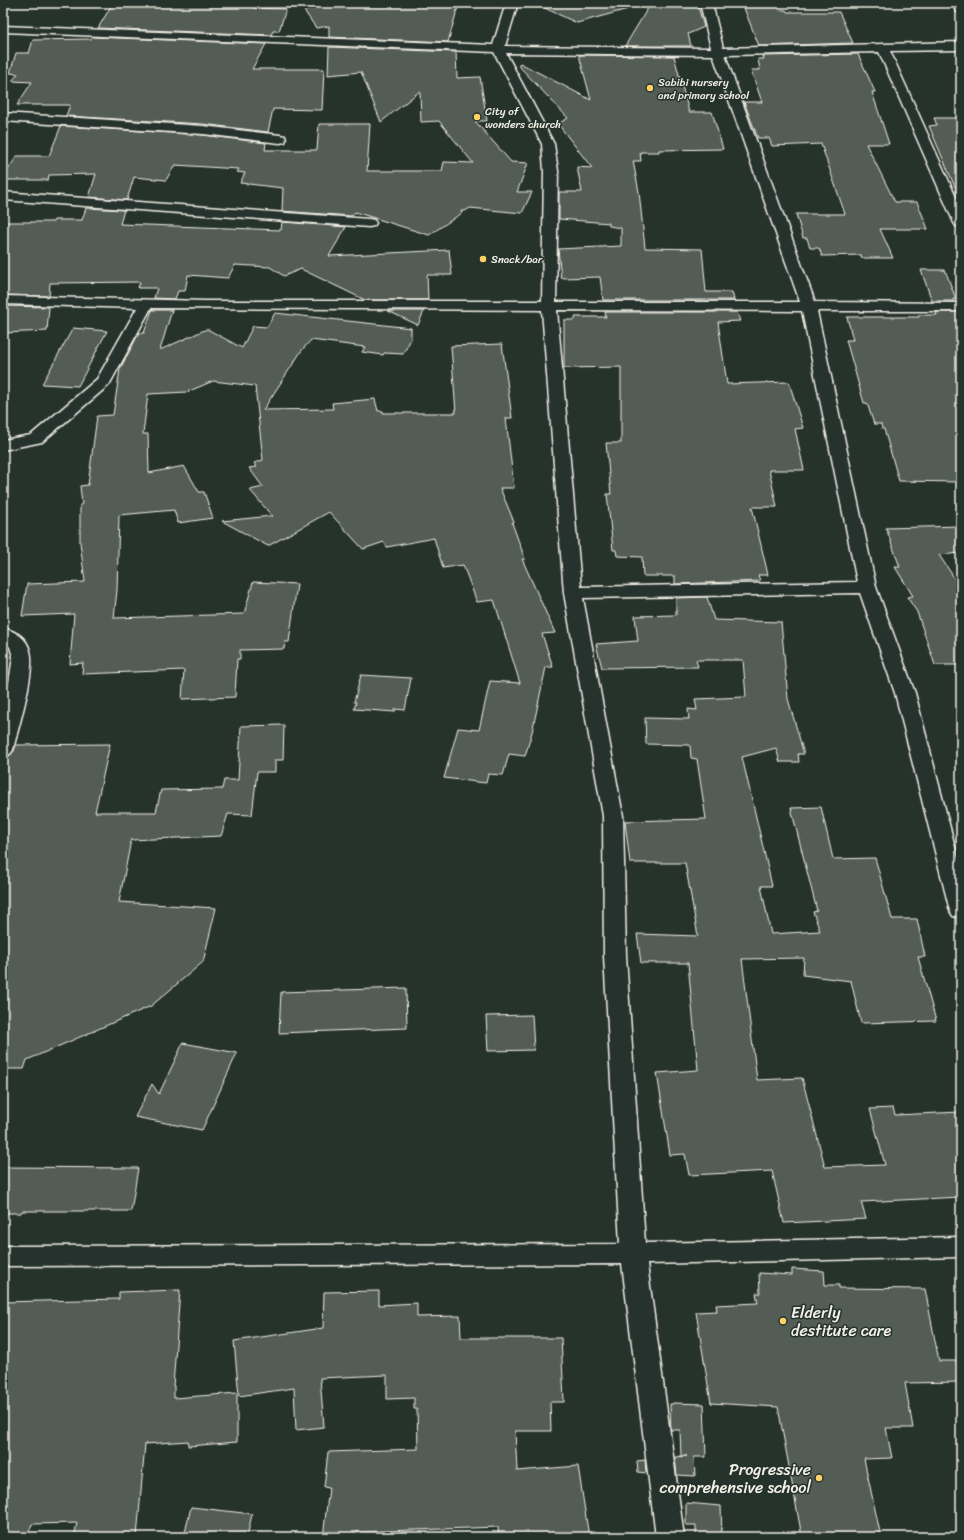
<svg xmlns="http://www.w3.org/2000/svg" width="964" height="1540" viewBox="0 0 964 1540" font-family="Sriracha,sans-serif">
  <rect width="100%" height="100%" fill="#26332d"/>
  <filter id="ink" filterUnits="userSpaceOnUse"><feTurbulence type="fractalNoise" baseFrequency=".025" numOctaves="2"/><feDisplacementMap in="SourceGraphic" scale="8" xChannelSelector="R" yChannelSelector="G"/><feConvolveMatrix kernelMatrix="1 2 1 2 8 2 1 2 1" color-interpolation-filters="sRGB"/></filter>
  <g filter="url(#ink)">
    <path fill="#525c55" stroke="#f4f1e8" d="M 113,3 L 250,3 L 250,5 L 254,5 L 253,8 L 286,9 L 279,31 L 273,31 L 271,35 L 98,28 Z
      M 299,3 L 459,3 L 448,42 L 329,37 L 329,26 L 316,28 Z
      M 534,3 L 627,3 L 628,9 L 577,23 Z
      M 651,3 L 697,3 L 704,27 L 688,34 L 691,46 L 625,46 Z
      M 742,3 L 777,3 L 780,10 L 786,10 L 787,12 L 839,12 L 853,43 L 759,46 Z
      M 93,37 L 266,44 L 252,69 L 324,69 L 322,110 L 273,109 L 268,132 L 203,124 L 66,116 L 70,105 L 17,105 L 32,82 L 12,81 L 18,74 L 10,73 L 16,53 L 29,53 L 33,40 L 91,39 Z
      M 329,47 L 456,52 L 457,78 L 480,77 L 487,121 L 475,121 L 511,162 L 528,163 L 517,192 L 532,192 L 522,213 L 470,208 L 465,211 L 461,211 L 462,213 L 429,235 L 355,212 L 352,216 L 282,211 L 283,188 L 240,183 L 245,173 L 237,172 L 239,169 L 175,165 L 166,180 L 134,177 L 127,200 L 89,197 L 96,174 L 49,175 L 48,180 L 3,180 L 3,177 L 17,156 L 49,156 L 61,126 L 203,135 L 266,143 L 265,150 L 317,150 L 319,124 L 370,124 L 367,171 L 442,171 L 444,162 L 473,163 L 439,121 L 421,122 L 420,91 L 381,122 L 361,72 L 328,75 Z
      M 858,54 L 875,92 L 872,92 L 889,144 L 866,144 L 895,202 L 917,202 L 928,229 L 880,229 L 893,258 L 862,258 L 861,255 L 822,256 L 819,248 L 810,248 L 807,238 L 803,238 L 796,214 L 845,214 L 821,144 L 772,146 L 769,138 L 758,138 L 744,102 L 762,102 L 751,70 L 760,70 L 758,59 L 764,59 L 763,56 Z
      M 579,55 L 674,56 L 689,112 L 712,112 L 723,149 L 659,150 L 659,152 L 640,152 L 641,161 L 633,161 L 639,192 L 645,248 L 702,249 L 706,292 L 732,292 L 734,300 L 603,300 L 600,277 L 561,278 L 558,249 L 621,246 L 621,228 L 609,226 L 609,223 L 559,219 L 559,192 L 582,192 L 577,167 L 592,168 L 558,124 L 568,118 L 518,65 L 520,63 L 591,100 Z
      M 934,118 L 961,118 L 961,201 L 929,126 L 937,125 Z
      M 86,208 L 124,210 L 120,224 L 281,230 L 282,222 L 346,227 L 329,256 L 449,250 L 452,275 L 427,275 L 428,300 L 365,300 L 301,269 L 284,276 L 270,267 L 235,265 L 228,278 L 188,275 L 185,291 L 178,291 L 175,299 L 154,298 L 157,288 L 138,288 L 140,282 L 50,283 L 49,296 L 3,295 L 3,222 L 53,222 L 54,220 L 82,220 Z
      M 921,270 L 945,270 L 956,299 L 953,299 L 954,301 L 932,301 Z
      M 3,306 L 49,307 L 47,331 L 3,333 Z
      M 152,310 L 172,310 L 160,350 L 207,329 L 242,348 L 253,326 L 267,327 L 275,313 L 411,328 L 411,339 L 403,354 L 384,353 L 383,355 L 362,352 L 365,347 L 311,340 L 302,350 L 263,410 L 333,409 L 332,403 L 375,399 L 378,411 L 383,411 L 383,413 L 456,413 L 451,346 L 502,344 L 512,418 L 506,418 L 514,488 L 500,488 L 514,522 L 512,523 L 525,559 L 522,559 L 555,633 L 542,634 L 553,667 L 546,667 L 532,732 L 525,756 L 509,754 L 503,775 L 488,774 L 486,783 L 444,778 L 458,728 L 479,730 L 490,681 L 520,683 L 494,600 L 477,602 L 463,565 L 443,568 L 434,538 L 387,547 L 384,542 L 363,549 L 329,512 L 268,546 L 222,521 L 272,516 L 250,490 L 263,487 L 249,468 L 257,467 L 254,463 L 263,460 L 255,386 L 213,381 L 187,392 L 148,394 L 143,434 L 148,434 L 149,473 L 184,466 L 199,492 L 204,492 L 213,518 L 178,523 L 174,510 L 119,515 L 117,590 L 114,618 L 244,614 L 253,582 L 297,584 L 289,642 L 285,642 L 284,649 L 240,650 L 240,659 L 237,659 L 235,697 L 182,699 L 184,670 L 82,674 L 83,663 L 70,664 L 74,614 L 22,616 L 27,584 L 85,582 L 80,542 L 80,505 L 82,504 L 80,486 L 88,485 L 97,416 L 113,415 L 120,369 L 139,333 L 144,333 Z
      M 388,311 L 424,311 L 418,325 Z
      M 605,312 L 737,312 L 740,321 L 718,322 L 727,384 L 789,382 L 803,428 L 795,429 L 804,470 L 769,470 L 777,507 L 752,507 L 768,575 L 758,575 L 760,581 L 675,584 L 675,576 L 643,576 L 642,557 L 617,556 L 616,550 L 613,550 L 607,494 L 611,494 L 606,443 L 621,443 L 621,367 L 564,368 L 564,320 L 575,320 L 575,317 L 606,317 Z
      M 936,312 L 958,312 L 961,323 L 961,482 L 899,481 L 884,429 L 882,429 L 881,424 L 874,424 L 867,403 L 864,403 L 846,340 L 853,340 L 847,317 L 919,317 L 918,315 L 937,315 Z
      M 73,328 L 107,331 L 78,386 L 42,384 Z
      M 961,526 L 961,553 L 939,555 L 961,588 L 961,665 L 935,665 L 917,612 L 907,597 L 913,596 L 895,567 L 900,567 L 886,528 Z
      M 707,597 L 714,620 L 781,622 L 788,699 L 804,754 L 798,754 L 799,762 L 780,762 L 776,748 L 742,757 L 772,886 L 761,886 L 771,934 L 820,931 L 813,912 L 817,911 L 791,808 L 821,807 L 833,859 L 875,858 L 892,919 L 917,919 L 925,957 L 918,957 L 936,1021 L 861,1023 L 851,981 L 803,975 L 804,958 L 742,959 L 757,1080 L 802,1078 L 825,1167 L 885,1165 L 870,1109 L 893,1108 L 895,1115 L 961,1112 L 961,1197 L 861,1202 L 866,1219 L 784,1223 L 772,1171 L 689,1175 L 685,1154 L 670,1155 L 657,1073 L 698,1070 L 688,963 L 641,963 L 637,934 L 698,936 L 685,863 L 630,863 L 625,821 L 706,819 L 697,759 L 691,758 L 690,745 L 646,744 L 645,718 L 689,719 L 688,709 L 697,710 L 695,699 L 746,697 L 743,660 L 696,660 L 698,667 L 602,668 L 596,644 L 638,641 L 635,616 L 676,615 L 676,598 Z
      M 361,675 L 411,678 L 405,710 L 395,709 L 395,712 L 354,709 L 356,702 L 354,702 Z
      M 284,725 L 283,760 L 275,760 L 275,772 L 257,772 L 252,815 L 228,814 L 221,836 L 131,840 L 119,902 L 216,908 L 203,962 L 151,1006 L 27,1060 L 24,1069 L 3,1069 L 3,775 L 8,756 L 14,751 L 16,745 L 110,744 L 95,812 L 156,812 L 161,790 L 222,789 L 224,780 L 238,780 L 241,726 Z
      M 406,988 L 407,1028 L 279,1033 L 281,992 Z
      M 532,1015 L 534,1050 L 488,1051 L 486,1016 Z
      M 183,1043 L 237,1053 L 202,1130 L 135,1117 L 152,1084 L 159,1094 Z
      M 3,1167 L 138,1168 L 131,1211 L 22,1211 L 21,1213 L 3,1213 Z
      M 792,1269 L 824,1271 L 825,1285 L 839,1285 L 839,1288 L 925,1289 L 939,1361 L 961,1361 L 961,1382 L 905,1383 L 913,1428 L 886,1428 L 892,1458 L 864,1459 L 881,1537 L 802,1537 L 778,1407 L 711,1403 L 696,1312 L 717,1311 L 716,1305 L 758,1303 L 756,1293 L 760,1293 L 759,1273 L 792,1275 Z
      M 180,1290 L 173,1386 L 174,1386 L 174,1398 L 237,1393 L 237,1442 L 188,1446 L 188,1441 L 145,1444 L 137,1537 L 74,1537 L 77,1523 L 32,1524 L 27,1537 L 3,1537 L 3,1302 L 119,1299 L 119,1292 Z
      M 379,1291 L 379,1305 L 417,1303 L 417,1317 L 460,1316 L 461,1338 L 561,1338 L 564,1402 L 550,1402 L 551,1431 L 515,1431 L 517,1471 L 578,1466 L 589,1537 L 499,1537 L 498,1527 L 357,1532 L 357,1537 L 323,1537 L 329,1488 L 324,1487 L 328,1452 L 418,1449 L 417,1409 L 414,1409 L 414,1398 L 387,1399 L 387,1375 L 320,1378 L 324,1427 L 296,1430 L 294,1388 L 239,1396 L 234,1341 L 323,1328 L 324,1292 Z
      M 673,1403 L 704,1404 L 706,1457 L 694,1457 L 695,1476 L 677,1475 L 675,1457 L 687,1456 L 681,1456 L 680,1430 L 671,1430 L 670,1404 L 673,1404 Z
      M 645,1460 L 646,1473 L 638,1472 L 637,1461 Z
      M 686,1503 L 721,1506 L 722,1537 L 696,1537 L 696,1525 L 686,1525 Z
      M 191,1507 L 252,1514 L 247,1537 L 184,1537 Z"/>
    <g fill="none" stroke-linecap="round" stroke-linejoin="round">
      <defs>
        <path id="minor" d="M 506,3 L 518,3 L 505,46 L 711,48 L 700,3 L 712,3 L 723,48 L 961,42 L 961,50 L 890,51 L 961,208 L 961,227 L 956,226 L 954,223 L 879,52 L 725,55 L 815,302 L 961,303 L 961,311 L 817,311 L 876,587 L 915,693 L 961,870 L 961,918 L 953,916 L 950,911 L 895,693 L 860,593 L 583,598 L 623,816 L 626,956 L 645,1243 L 961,1237 L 961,1257 L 647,1264 L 684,1537 L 656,1537 L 622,1264 L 3,1266 L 3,1246 L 620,1244 L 604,956 L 603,816 L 564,593 L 542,310 L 151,308 L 109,385 L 42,442 L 3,450 L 3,440 L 31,435 L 97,379 L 137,308 L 3,304 L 3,296 L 206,301 L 542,301 L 544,171 L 542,144 L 494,52 L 3,32 L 3,26 L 493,45 ZM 506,53 L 713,55 L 800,302 L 556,302 L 558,171 L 554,144 ZM 557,310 L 802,311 L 857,582 L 581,587 Z
          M 951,3 L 961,3 L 961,13 L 957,12 Z
          M 3,113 L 203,126 L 280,135 L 285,136 L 286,139 L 285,142 L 280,143 L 203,134 L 3,121 Z
          M 3,192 L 369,219 L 374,220 L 376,223 L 374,226 L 369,227 L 3,200 Z
          M 3,628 C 15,631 27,638 30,651 C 36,671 18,728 13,750 L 10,754 L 3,756 L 3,711 L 9,682 L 13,657 L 10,647 L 3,641 Z"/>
      </defs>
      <use href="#minor" stroke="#f4f1e8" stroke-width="3"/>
      <use href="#minor" fill="#26332d" fill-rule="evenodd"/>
    </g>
  </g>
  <g fill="#ffd166" stroke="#26332d" stroke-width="1.5">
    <circle cx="650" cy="88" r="4"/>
    <circle cx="477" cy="117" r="4"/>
    <circle cx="483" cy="259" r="4"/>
    <circle cx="783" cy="1321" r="4"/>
    <circle cx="819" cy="1478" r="4"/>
  </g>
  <g text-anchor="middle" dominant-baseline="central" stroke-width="3" stroke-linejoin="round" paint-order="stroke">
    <g font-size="11" fill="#f4f1e8" stroke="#26332d" text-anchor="start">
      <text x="658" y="82">Sabibi nursery<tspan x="658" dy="13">and primary school</tspan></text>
      <text x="485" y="111">City of<tspan x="485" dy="13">wonders church</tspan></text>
      <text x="491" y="259">Snack/bar</text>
    </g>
    <g font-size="16" fill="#f4f1e8" stroke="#26332d" text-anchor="start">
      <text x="791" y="1312">Elderly<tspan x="791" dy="18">destitute care</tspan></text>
      <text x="811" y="1469" text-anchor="end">Progressive<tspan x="811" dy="18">comprehensive school</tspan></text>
    </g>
  </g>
  <rect width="964" height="1540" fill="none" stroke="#26332d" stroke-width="16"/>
  <rect x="8" y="8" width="948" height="1524" fill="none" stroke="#f4f1e8" stroke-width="1.5" filter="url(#ink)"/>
</svg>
